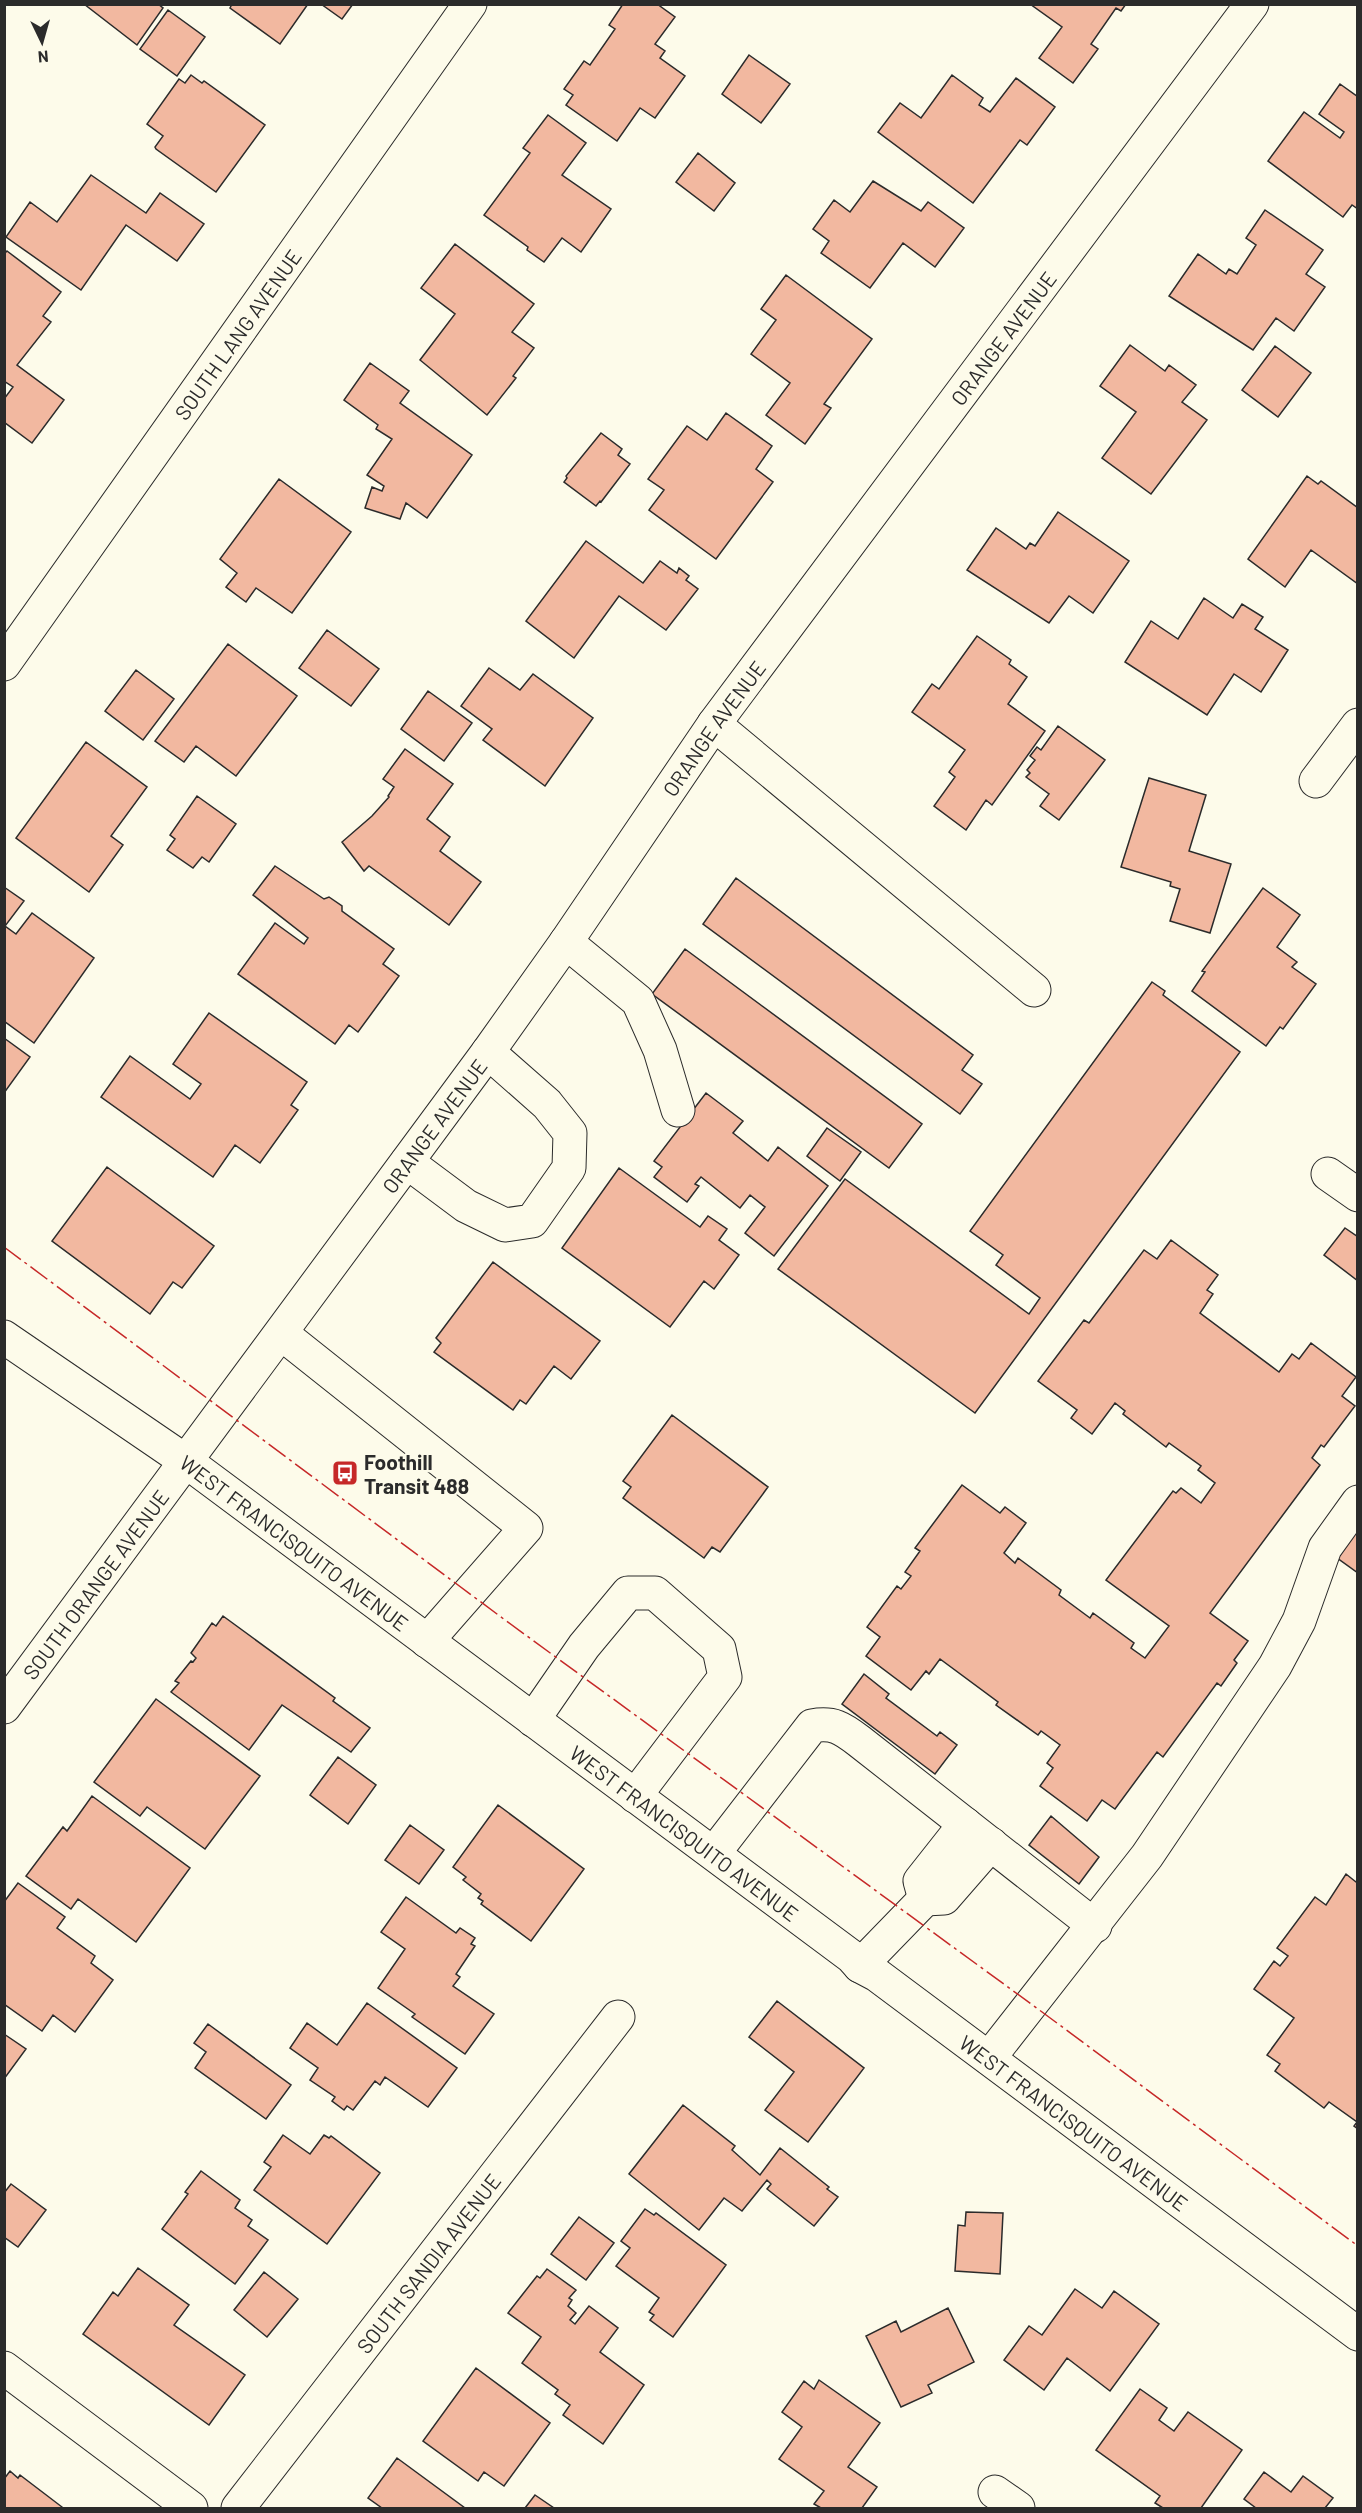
<svg xmlns="http://www.w3.org/2000/svg" width="1362" height="2513" viewBox="0 0 1362 2513" font-family="Barlow,sans-serif">
  <rect width="100%" height="100%" fill="#fdfbea"/>
  <path fill="#f2b8a0" stroke="#2b2b2b" stroke-width="1.5" d="M 84,4 L 158,4 L 163,8 L 137,45 Z
    M 232,4 L 308,4 L 280,44 L 230,8 Z
    M 321,4 L 353,4 L 342,19 Z
    M 623,4 L 657,4 L 675,17 L 655,44 L 665,51 L 660,58 L 685,76 L 655,118 L 640,108 L 617,141 L 566,105 L 573,95 L 564,89 L 584,61 L 590,65 L 615,29 L 609,25 Z
    M 1030,4 L 1126,4 L 1121,11 L 1116,8 L 1091,44 L 1098,49 L 1073,83 L 1039,58 L 1062,27 Z
    M 168,10 L 205,37 L 177,76 L 140,49 Z
    M 749,55 L 790,84 L 761,123 L 722,94 Z
    M 191,75 L 202,83 L 204,81 L 265,125 L 216,192 L 156,149 L 155,147 L 163,136 L 147,124 L 179,79 L 185,83 Z
    M 952,75 L 983,98 L 979,105 L 990,112 L 1016,78 L 1055,107 L 1027,145 L 1020,140 L 973,203 L 878,132 L 900,103 L 921,118 Z
    M 1340,84 L 1358,97 L 1358,209 L 1352,205 L 1343,217 L 1268,161 L 1304,112 L 1340,138 L 1344,132 L 1319,114 Z
    M 548,115 L 586,143 L 562,175 L 611,209 L 581,252 L 562,238 L 544,262 L 527,250 L 528,247 L 484,215 L 530,153 L 523,148 Z
    M 698,153 L 735,183 L 714,211 L 676,182 Z
    M 91,175 L 146,213 L 160,193 L 204,224 L 177,261 L 126,225 L 81,290 L 6,237 L 30,202 L 57,222 Z
    M 873,181 L 921,211 L 928,202 L 964,228 L 935,267 L 903,243 L 870,288 L 821,253 L 829,241 L 813,229 L 834,200 L 850,212 Z
    M 1265,210 L 1323,250 L 1306,274 L 1325,287 L 1294,331 L 1276,318 L 1253,350 L 1169,296 L 1198,254 L 1226,274 L 1229,269 L 1237,274 L 1256,245 L 1246,238 Z
    M 455,244 L 534,304 L 512,332 L 534,348 L 513,376 L 516,378 L 487,415 L 420,360 L 455,314 L 421,288 Z
    M 7,251 L 61,292 L 43,316 L 51,322 L 17,365 L 64,400 L 32,443 L 4,422 L 4,399 L 13,387 L 4,381 L 4,254 Z
    M 786,275 L 872,339 L 824,404 L 831,408 L 805,444 L 766,415 L 790,383 L 751,354 L 776,320 L 761,309 Z
    M 1130,345 L 1165,371 L 1169,365 L 1196,385 L 1182,402 L 1207,420 L 1151,494 L 1102,458 L 1136,412 L 1100,386 Z
    M 1275,346 L 1311,373 L 1278,417 L 1242,390 Z
    M 370,363 L 409,391 L 400,403 L 472,455 L 427,518 L 406,503 L 400,519 L 365,508 L 372,487 L 382,491 L 384,486 L 367,475 L 392,439 L 376,429 L 378,425 L 344,400 Z
    M 726,413 L 772,446 L 756,469 L 773,482 L 716,559 L 649,510 L 664,490 L 648,479 L 687,426 L 707,440 Z
    M 601,433 L 622,449 L 618,455 L 630,464 L 601,502 L 600,501 L 596,506 L 564,482 L 567,478 L 566,476 Z
    M 1307,476 L 1318,484 L 1321,481 L 1358,508 L 1358,584 L 1311,550 L 1285,587 L 1248,559 Z
    M 279,479 L 351,532 L 292,613 L 256,588 L 246,602 L 226,587 L 237,573 L 220,559 Z
    M 1058,512 L 1129,561 L 1093,613 L 1069,596 L 1049,623 L 967,570 L 996,528 L 1026,549 L 1030,543 L 1035,546 Z
    M 586,541 L 643,583 L 660,561 L 677,573 L 679,568 L 689,576 L 686,580 L 698,589 L 666,630 L 619,596 L 574,658 L 526,621 Z
    M 1204,598 L 1233,618 L 1242,604 L 1263,617 L 1255,629 L 1288,650 L 1261,692 L 1234,674 L 1207,715 L 1125,662 L 1151,621 L 1178,639 Z
    M 327,630 L 379,669 L 351,706 L 299,668 Z
    M 977,636 L 1011,660 L 1009,664 L 1027,677 L 1008,704 L 1045,731 L 992,805 L 986,800 L 966,830 L 934,806 L 955,777 L 949,772 L 965,750 L 912,712 L 932,684 L 939,689 Z
    M 228,644 L 297,696 L 236,776 L 196,746 L 184,762 L 155,741 Z
    M 489,668 L 520,690 L 533,674 L 593,718 L 545,786 L 483,740 L 492,729 L 461,706 Z
    M 136,670 L 174,699 L 143,740 L 105,711 Z
    M 428,691 L 472,723 L 444,761 L 401,729 Z
    M 1058,726 L 1105,760 L 1059,820 L 1040,806 L 1049,794 L 1026,777 L 1030,773 L 1027,770 L 1035,760 L 1030,756 L 1037,747 L 1041,750 Z
    M 86,742 L 147,787 L 111,836 L 123,845 L 89,892 L 16,838 Z
    M 405,749 L 453,784 L 427,819 L 450,837 L 440,851 L 481,882 L 449,925 L 369,866 L 364,871 L 342,842 L 372,816 L 389,797 L 388,796 L 394,787 L 383,779 Z
    M 1149,778 L 1206,795 L 1189,851 L 1231,864 L 1210,933 L 1170,921 L 1180,889 L 1170,886 L 1171,882 L 1121,867 Z
    M 197,796 L 236,824 L 209,862 L 202,857 L 193,868 L 167,850 L 175,839 L 170,835 Z
    M 275,866 L 324,899 L 329,897 L 342,906 L 342,911 L 394,949 L 383,964 L 399,976 L 358,1032 L 349,1025 L 335,1044 L 238,974 L 275,923 L 304,944 L 308,938 L 253,895 Z
    M 736,878 L 973,1055 L 962,1070 L 982,1084 L 960,1114 L 703,924 Z
    M 4,887 L 24,901 L 5,926 L 16,934 L 32,913 L 94,958 L 34,1043 L 4,1021 Z
    M 1263,888 L 1300,915 L 1277,947 L 1297,962 L 1292,967 L 1316,984 L 1283,1029 L 1280,1027 L 1266,1046 L 1192,991 L 1205,972 L 1202,971 Z
    M 685,949 L 922,1124 L 889,1168 L 652,994 Z
    M 1152,982 L 1165,991 L 1163,995 L 1240,1052 L 975,1413 L 778,1269 L 845,1179 L 1029,1314 L 1040,1298 L 996,1265 L 1003,1255 L 970,1231 Z
    M 209,1013 L 307,1082 L 291,1105 L 298,1110 L 260,1163 L 235,1145 L 213,1177 L 101,1097 L 130,1056 L 190,1099 L 201,1084 L 173,1064 Z
    M 4,1038 L 30,1057 L 4,1093 Z
    M 706,1093 L 743,1121 L 733,1133 L 768,1161 L 778,1147 L 828,1186 L 774,1256 L 745,1233 L 765,1207 L 750,1195 L 740,1208 L 701,1177 L 695,1184 L 699,1186 L 687,1202 L 654,1177 L 662,1167 L 654,1161 Z
    M 827,1128 L 861,1152 L 840,1181 L 807,1156 Z
    M 107,1167 L 214,1246 L 182,1288 L 173,1282 L 150,1314 L 52,1241 Z
    M 619,1168 L 700,1227 L 708,1216 L 727,1229 L 719,1240 L 739,1255 L 714,1289 L 704,1281 L 670,1327 L 562,1248 Z
    M 1345,1228 L 1358,1237 L 1358,1281 L 1324,1255 Z
    M 1171,1240 L 1218,1275 L 1207,1290 L 1213,1294 L 1200,1313 L 1279,1372 L 1292,1354 L 1299,1359 L 1311,1343 L 1356,1377 L 1342,1396 L 1355,1406 L 1324,1447 L 1321,1445 L 1312,1458 L 1320,1465 L 1210,1613 L 1248,1641 L 1234,1660 L 1237,1663 L 1221,1686 L 1217,1683 L 1163,1757 L 1157,1752 L 1115,1809 L 1102,1800 L 1087,1821 L 1040,1786 L 1053,1768 L 1047,1763 L 1060,1745 L 1041,1731 L 1038,1735 L 996,1705 L 998,1702 L 940,1659 L 929,1674 L 926,1671 L 911,1690 L 866,1656 L 880,1637 L 867,1627 L 897,1586 L 901,1589 L 911,1576 L 905,1572 L 920,1551 L 915,1548 L 962,1485 L 1000,1513 L 1005,1507 L 1026,1523 L 1004,1553 L 1015,1563 L 1018,1558 L 1061,1590 L 1059,1595 L 1090,1618 L 1093,1613 L 1134,1643 L 1131,1648 L 1145,1658 L 1169,1626 L 1106,1580 L 1173,1491 L 1176,1493 L 1181,1488 L 1201,1503 L 1215,1483 L 1198,1470 L 1201,1466 L 1169,1443 L 1166,1447 L 1123,1414 L 1125,1411 L 1115,1403 L 1092,1434 L 1071,1418 L 1077,1410 L 1038,1381 L 1084,1320 L 1089,1323 L 1144,1250 L 1157,1259 Z
    M 493,1262 L 600,1341 L 571,1379 L 554,1366 L 526,1404 L 520,1400 L 513,1410 L 434,1352 L 441,1343 L 436,1338 Z
    M 672,1415 L 768,1487 L 720,1552 L 712,1547 L 704,1558 L 623,1498 L 631,1487 L 623,1481 Z
    M 1358,1522 L 1358,1573 L 1333,1555 Z
    M 223,1616 L 335,1698 L 333,1701 L 370,1728 L 351,1752 L 282,1705 L 249,1750 L 171,1692 L 179,1683 L 175,1681 L 191,1661 L 193,1662 L 196,1658 L 191,1653 L 212,1623 L 216,1626 Z
    M 864,1674 L 889,1694 L 886,1698 L 937,1736 L 940,1732 L 957,1745 L 935,1774 L 842,1704 Z
    M 156,1699 L 260,1776 L 205,1849 L 147,1807 L 140,1816 L 94,1782 Z
    M 338,1757 L 376,1785 L 348,1824 L 310,1795 Z
    M 92,1796 L 190,1868 L 136,1942 L 78,1899 L 71,1909 L 26,1876 L 63,1827 L 67,1831 Z
    M 498,1805 L 584,1869 L 531,1941 L 481,1904 L 483,1901 L 478,1898 L 481,1894 L 463,1880 L 466,1877 L 453,1867 Z
    M 1051,1816 L 1099,1857 L 1079,1884 L 1029,1845 Z
    M 410,1825 L 444,1850 L 419,1884 L 385,1860 Z
    M 1346,1874 L 1356,1882 L 1358,1879 L 1358,2129 L 1354,2126 L 1357,2122 L 1329,2102 L 1324,2108 L 1275,2071 L 1280,2064 L 1267,2055 L 1294,2018 L 1254,1989 L 1274,1961 L 1280,1966 L 1288,1956 L 1277,1948 L 1315,1897 L 1326,1905 Z
    M 18,1883 L 65,1917 L 57,1928 L 95,1956 L 91,1963 L 113,1980 L 75,2032 L 53,2015 L 42,2031 L 4,2004 L 4,1902 Z
    M 406,1897 L 456,1933 L 460,1928 L 475,1938 L 471,1944 L 475,1946 L 456,1974 L 460,1977 L 453,1986 L 494,2014 L 465,2054 L 412,2017 L 415,2014 L 378,1988 L 405,1949 L 381,1932 Z
    M 777,2001 L 864,2068 L 808,2142 L 765,2110 L 794,2072 L 749,2037 Z
    M 367,2003 L 457,2068 L 428,2107 L 385,2077 L 380,2085 L 375,2081 L 353,2110 L 347,2106 L 344,2110 L 332,2101 L 335,2097 L 310,2080 L 318,2068 L 290,2048 L 307,2023 L 337,2045 Z
    M 208,2024 L 291,2085 L 266,2119 L 195,2068 L 206,2052 L 194,2043 Z
    M 4,2034 L 26,2049 L 4,2079 Z
    M 683,2105 L 735,2146 L 732,2150 L 760,2175 L 780,2148 L 829,2187 L 827,2189 L 838,2197 L 814,2226 L 767,2189 L 771,2184 L 767,2180 L 742,2211 L 724,2198 L 699,2230 L 629,2174 Z
    M 283,2135 L 310,2154 L 324,2135 L 329,2138 L 331,2136 L 380,2173 L 327,2244 L 254,2190 L 271,2167 L 264,2162 Z
    M 201,2171 L 240,2200 L 235,2208 L 252,2220 L 248,2226 L 268,2240 L 235,2284 L 162,2229 L 188,2194 L 185,2192 Z
    M 11,2184 L 46,2210 L 18,2247 L 4,2237 L 4,2193 Z
    M 645,2209 L 654,2215 L 656,2213 L 726,2265 L 673,2337 L 650,2320 L 654,2315 L 649,2312 L 659,2298 L 616,2266 L 630,2248 L 621,2241 Z
    M 966,2212 L 1003,2213 L 1000,2274 L 955,2271 L 958,2225 L 965,2226 Z
    M 579,2217 L 614,2243 L 586,2280 L 551,2254 Z
    M 138,2268 L 189,2305 L 174,2325 L 245,2375 L 209,2425 L 83,2334 L 113,2292 L 118,2296 Z
    M 547,2269 L 576,2290 L 569,2298 L 572,2300 L 568,2306 L 576,2313 L 570,2320 L 575,2324 L 589,2306 L 618,2328 L 600,2352 L 644,2385 L 603,2444 L 563,2415 L 570,2405 L 555,2394 L 558,2390 L 522,2363 L 541,2337 L 508,2313 L 537,2276 L 540,2278 Z
    M 264,2272 L 298,2299 L 267,2337 L 234,2310 Z
    M 1075,2289 L 1102,2308 L 1114,2291 L 1159,2324 L 1110,2391 L 1067,2358 L 1044,2390 L 1004,2360 L 1029,2326 L 1042,2335 Z
    M 948,2308 L 974,2362 L 928,2385 L 932,2393 L 901,2407 L 866,2336 L 896,2321 L 901,2332 Z
    M 476,2368 L 550,2423 L 504,2486 L 484,2472 L 478,2481 L 423,2441 Z
    M 819,2380 L 880,2423 L 848,2467 L 877,2487 L 862,2508 L 821,2508 L 814,2504 L 824,2491 L 779,2459 L 802,2427 L 782,2412 L 804,2381 L 814,2389 Z
    M 1140,2389 L 1167,2408 L 1159,2420 L 1174,2431 L 1188,2412 L 1242,2450 L 1201,2508 L 1163,2508 L 1155,2503 L 1160,2496 L 1096,2450 Z
    M 397,2458 L 465,2508 L 382,2508 L 368,2498 Z
    M 10,2471 L 18,2478 L 20,2475 L 62,2507 L 60,2508 L 4,2508 L 4,2479 Z
    M 1264,2472 L 1291,2492 L 1303,2476 L 1333,2498 L 1325,2508 L 1256,2508 L 1244,2499 Z
    M 535,2495 L 554,2508 L 525,2508 Z"/>
  <g fill="none" stroke-linecap="round" stroke-linejoin="round">
    <defs>
      <g id="minor">
        <path id="s1" d="M 4,664 L 470,4"/>
        <path d="M 714,724 L 1034,990"/>
        <path d="M 1316,781 L 1358,725"/>
        <path d="M 566,942 L 638,1001 L 660,1050 L 678,1110"/>
        <path d="M 407,1162 L 466,1206 L 505,1225 L 532,1221 L 569,1168 L 570,1133 L 547,1104 L 488,1052"/>
        <path d="M 1328,1174 L 1358,1195"/>
        <path d="M 282,1334 L 526,1528 L 427,1641"/>
        <path id="s2" d="M 4,1337 L 187,1462 L 852,1957 L 860,1966 L 877,1975 L 1358,2334"/>
        <path id="s3" d="M 4,1707 L 488,1052 L 566,942 L 714,724 L 1252,4"/>
        <path d="M 533,1720 L 584,1646 L 628,1593 L 655,1593 L 719,1649 L 725,1677 L 635,1796"/>
        <path d="M 965,1824 L 920,1881 L 925,1899 L 944,1898 L 991,1844"/>
        <path d="M 714,1853 L 812,1726 C 833,1722 842,1728 859,1741 L 1095,1926"/>
        <path d="M 860,1966 L 925,1899"/>
        <path d="M 989,2058 L 1147,1856 L 1275,1666 L 1299,1621 L 1325,1548 L 1358,1502"/>
        <path d="M 4,2368 L 191,2508"/>
        <path d="M 995,2492 L 1018,2508"/>
        <path id="s4" d="M 238,2508 L 618,2017"/>
      </g>
    </defs>
    <use href="#minor" stroke="#2b2b2b" stroke-width="35"/>
    <use href="#minor" stroke="#fdfbea" stroke-width="33"/>
    <path stroke="#c62828" stroke-width="1.5" stroke-dasharray="21 4.5 3 4.5" stroke-linecap="butt" d="M 4,1247 L 505,1620 L 1038,2009 L 1358,2246"/>
  </g>
  <defs>
    <symbol id="bus-square" viewBox="-11 -11 22 22"><rect x="-9" y="-9" width="18" height="18" rx="4" fill="#c62828" stroke="#fdfbea"/><path d="M-5-6H5V4H4V6H2V4H-2V6H-4V4H-5ZM-3.5-4V0h7V-4ZM-3.5 1.2v1.5H-2V1.2ZM2 1.2v1.5H3.5V1.2Z" fill="#fff"/></symbol>
  </defs>
  <g fill-rule="evenodd">
    <use href="#bus-square" x="330" y="1458" width="30" height="30"/>
  </g>
  <g text-anchor="middle" dominant-baseline="central" stroke-width="4.5" stroke-linejoin="round" paint-order="stroke">
    <g font-size="21" fill="#2b2b2b" stroke="#fdfbea">
      <text stroke="none"><textPath href="#s1" startOffset="404">SOUTH LANG AVENUE</textPath></text>
      <text stroke="none"><textPath href="#s3" startOffset="1695">ORANGE AVENUE</textPath></text>
      <text stroke="none"><textPath href="#s3" startOffset="1209">ORANGE AVENUE</textPath></text>
      <text stroke="none"><textPath href="#s3" startOffset="723">ORANGE AVENUE</textPath></text>
      <text stroke="none"><textPath href="#s2" startOffset="356">WEST FRANCISQUITO AVENUE</textPath></text>
      <text stroke="none"><textPath href="#s3" startOffset="153">SOUTH ORANGE AVENUE</textPath></text>
      <text stroke="none"><textPath href="#s2" startOffset="842">WEST FRANCISQUITO AVENUE</textPath></text>
      <text stroke="none"><textPath href="#s2" startOffset="1328">WEST FRANCISQUITO AVENUE</textPath></text>
      <text stroke="none"><textPath href="#s4" startOffset="310">SOUTH SANDIA AVENUE</textPath></text>
    </g>
    <g font-size="21" font-weight="bold" fill="#2b2b2b" stroke="#fdfbea" text-anchor="start">
      <text x="364" y="1461">Foothill<tspan x="364" dy="24">Transit 488</tspan></text>
    </g>
  </g>
  <rect width="1362" height="2513" fill="none" stroke="#2b2b2b" stroke-width="12"/>
  <g transform="translate(42 42) rotate(175)" stroke="#fdfbea" stroke-width="4.5" paint-order="stroke">
  <path d="M0-4.5L10 22L0 15L-10 22Z" fill="#2b2b2b"/>
  <text y="-9" font-size="16" font-weight="bold" text-anchor="middle" fill="#2b2b2b">N</text>
  </g>
</svg>
